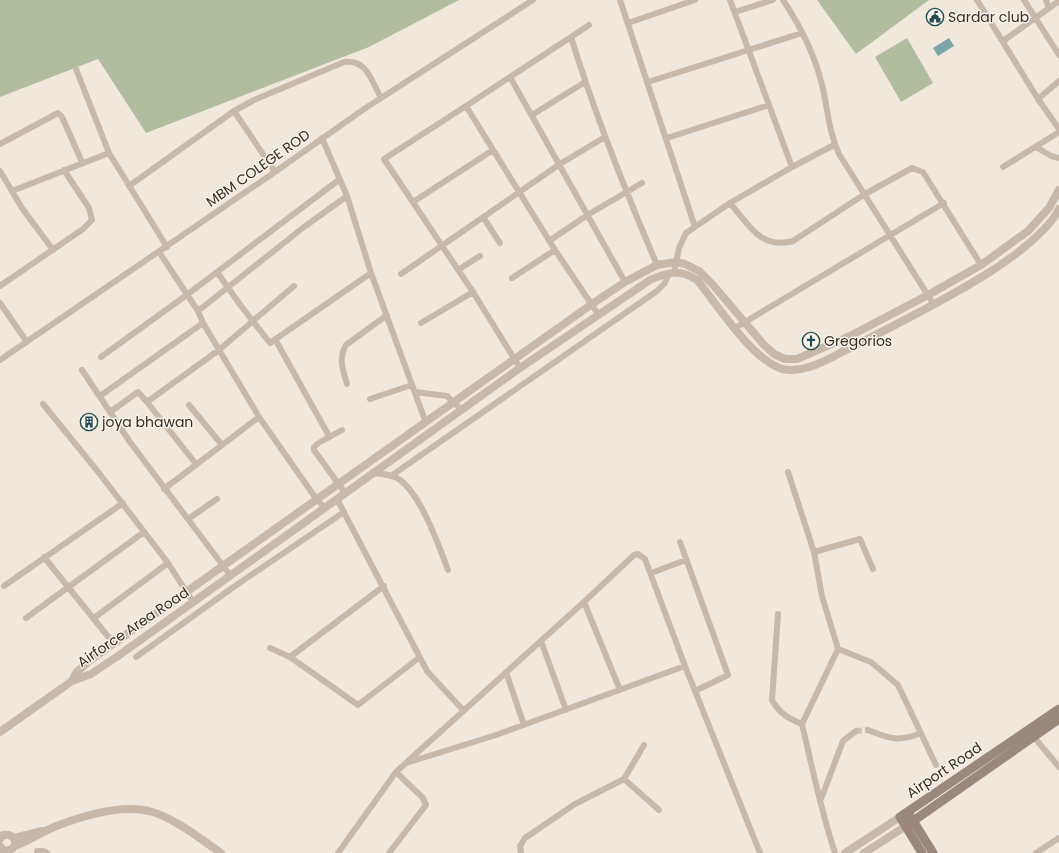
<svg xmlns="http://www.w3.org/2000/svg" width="1059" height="853" viewBox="0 0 1059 853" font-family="Poppins,sans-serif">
  <rect width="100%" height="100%" fill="#f0e8dc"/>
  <path fill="#b1bd9d" d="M 0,0 L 459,0 L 369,47 L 146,133 L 98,59 L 0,97 Z
    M 817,0 L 929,0 L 856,54 Z
    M 907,38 L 933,83 L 901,102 L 875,57 Z"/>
  <path fill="#7da6aa" d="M 949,38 L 954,46 L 938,56 L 933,48 Z"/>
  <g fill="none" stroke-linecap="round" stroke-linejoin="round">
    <path stroke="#cac3b8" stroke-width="6" stroke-dasharray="6 3" stroke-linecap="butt" d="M 856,731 L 868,730"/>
    <path stroke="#c7b9a9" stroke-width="6" d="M 620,0 L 695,227
      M 730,0 L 792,167
      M 783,0 C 801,27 816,57 823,89 C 828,111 829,133 839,154 L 934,305
      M 977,0 L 1038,99 L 1059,129
      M 1024,0 L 1059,55
      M 1046,0 L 1049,8
      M 735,12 L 773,0
      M 628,23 L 695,0
      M 571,37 L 589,25
      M 1003,41 L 1059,1
      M 76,69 L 109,153 L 167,247
      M 648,82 L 802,33
      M 1038,99 L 1059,81
      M 466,106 L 510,77
      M 234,111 L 275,172
      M 532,115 L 585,82
      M 322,138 L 347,196 L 371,273 L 426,423
      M 667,138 L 769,105
      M 0,144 L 58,113 L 62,117 L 82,162
      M 1036,147 L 1051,156 L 1059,158
      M 1003,167 L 1059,132
      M 0,171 L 22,208 L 53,250
      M 129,186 L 234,111 L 254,100 L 344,62 C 367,59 371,80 381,98
      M 12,191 L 109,153
      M 413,202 L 493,150
      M 730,203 C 749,225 761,250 793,241 L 865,194 L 912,168 L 923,172 L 981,265
      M 483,217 L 500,243
      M 549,241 L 589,214 L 642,183
      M 159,252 L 198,311 L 203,323 L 259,417 L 317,500 L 325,508
      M 458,270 L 480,256
      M 217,272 L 241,306 L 270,343 L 371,273
      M 674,272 L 679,248 L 686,233 L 730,203 L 792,167 L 834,145
      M 401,274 L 560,164 L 605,137
      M 512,278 L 555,250
      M 625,282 L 510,77 L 571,37 C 595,115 625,190 657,265
      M 0,286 L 83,229 L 92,220 L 89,208 L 64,170
      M 0,303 L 27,342
      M 198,311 L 304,227 L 347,196
      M 421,323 L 473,292
      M 735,328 L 944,203
      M 275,339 L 329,436
      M 101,357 L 188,294 L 340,179
      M 0,360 L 275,172 L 364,109 L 533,0
      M 520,368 L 473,292 L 384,159 L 466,106 L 555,250 L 598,314
      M 82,370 L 130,442 L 230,575
      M 347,384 C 343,370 338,359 346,345 L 387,315
      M 415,392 L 447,396 L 462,410
      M 100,396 L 203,323
      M 370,399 L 412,385
      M 43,404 L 99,473 L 168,563 L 193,602
      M 189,405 L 222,445
      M 110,412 L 138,392 L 147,402
      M 342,430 L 317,444 L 314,447 L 314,450 L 345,493
      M 196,464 L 147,402 L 219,350 L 294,286
      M 788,472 L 814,552 L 822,596 L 838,649 L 871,662 L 898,685 L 936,765
      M 373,473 C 382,474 393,474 400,480 C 421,495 439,546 448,570
      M 391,476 L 657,291 L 665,283 L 669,273
      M 164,489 L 259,417
      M 337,499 L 427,671 L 463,710
      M 188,519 L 217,499
      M 680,542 L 728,675 L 695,691
      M 814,552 L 860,539 L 873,569
      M 44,557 L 114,644
      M 651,573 L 686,560
      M 4,586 L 123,503
      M 584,602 L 620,690
      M 778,614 L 772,700 C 779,713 789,719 802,724 C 812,767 821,811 835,853
      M 26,618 L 144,532
      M 94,618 L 168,563
      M 541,641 L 566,710
      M 270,648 L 290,657 L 358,705 L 420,657
      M 136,657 L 235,586 L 344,512
      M 290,657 L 384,586
      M 506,672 L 524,725
      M 802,724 L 838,649
      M 868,730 C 890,739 899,742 921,733
      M 1033,736 L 1059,767
      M 408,761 L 584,602 L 634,555 L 638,554 L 645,559 L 685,666
      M 624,779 L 659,810
      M 821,799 L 843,741 L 856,731
      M 37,851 L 43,851 L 47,853
      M 338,853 L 396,772 L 406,763 L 496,735 L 685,666 L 760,853
      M 389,853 L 426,805 L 423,798 L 396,772
      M 521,853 L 520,846 L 525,838 L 575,804 L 624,779 L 644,745
      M 1036,853 L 1059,838"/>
    <path stroke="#c7b9a9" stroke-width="8" d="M 72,681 L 76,673 L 89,661 L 592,304 L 625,282 L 657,265 L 676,262 L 685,264 L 699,271 L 713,285 L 764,345 L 774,354 L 785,359 L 797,359 L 850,336 L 928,295 L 981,265 L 1028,231 L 1049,208 L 1059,190
      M 0,732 L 72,681 L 91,674 L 118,656 L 520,368 L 650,280 C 667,272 681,269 697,280 C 718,305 751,359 782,369 C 791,371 800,370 809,367 C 825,363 842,351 858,344 C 901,322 945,300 985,275 C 1008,261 1048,232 1059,209
      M 14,838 L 42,831
      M 0,839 L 3,835 L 9,835 C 15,837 17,843 13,848 L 8,851 L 3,850 L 0,846
      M 15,846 C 28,841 40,833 54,827 C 82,816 119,804 149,811 C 175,818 199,838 221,853
      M 845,853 L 900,817
      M 864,853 L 906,826"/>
    <path stroke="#9a887b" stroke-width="9" d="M 910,816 L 933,853
      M 906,826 L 1059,719
      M 922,853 L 900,817 L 1059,709"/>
  </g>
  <defs>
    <symbol id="civic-ring" viewBox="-11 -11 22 22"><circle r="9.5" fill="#f8f2e8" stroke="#214c52" stroke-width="1.5"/><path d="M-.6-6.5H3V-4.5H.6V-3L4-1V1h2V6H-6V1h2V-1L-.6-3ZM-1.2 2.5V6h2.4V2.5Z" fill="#214c52"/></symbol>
    <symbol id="church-ring" viewBox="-11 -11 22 22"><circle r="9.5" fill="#f8f2e8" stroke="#214c52" stroke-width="1.5"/><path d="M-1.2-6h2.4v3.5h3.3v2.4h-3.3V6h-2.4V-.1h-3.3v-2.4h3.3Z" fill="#214c52"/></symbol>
    <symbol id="building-ring" viewBox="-11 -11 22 22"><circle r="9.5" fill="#f8f2e8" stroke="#214c52" stroke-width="1.5"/><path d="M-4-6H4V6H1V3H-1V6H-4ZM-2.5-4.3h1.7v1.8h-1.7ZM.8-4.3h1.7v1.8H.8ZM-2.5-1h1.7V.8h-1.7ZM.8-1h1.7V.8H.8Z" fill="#214c52"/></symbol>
  </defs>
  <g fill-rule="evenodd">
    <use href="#civic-ring" x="925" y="7" width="20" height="20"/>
    <use href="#church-ring" x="801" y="331" width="20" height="20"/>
    <use href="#building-ring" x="79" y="412" width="20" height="20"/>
  </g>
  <g text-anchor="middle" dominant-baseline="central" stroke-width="3" stroke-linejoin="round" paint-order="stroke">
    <g font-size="14" fill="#342d28" stroke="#f8f2e8" text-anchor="start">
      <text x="948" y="17">Sardar club</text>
      <text x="824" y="341">Gregorios</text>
      <text x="102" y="422">joya bhawan</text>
    </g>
    <g font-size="14" fill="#342d28" stroke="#f8f2e8">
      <text transform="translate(258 168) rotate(-35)">MBM COLEGE ROD</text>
      <text transform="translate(133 627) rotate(-34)">Airforce Area Road</text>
      <text transform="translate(944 770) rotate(-34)">Airport Road</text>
    </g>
  </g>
</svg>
